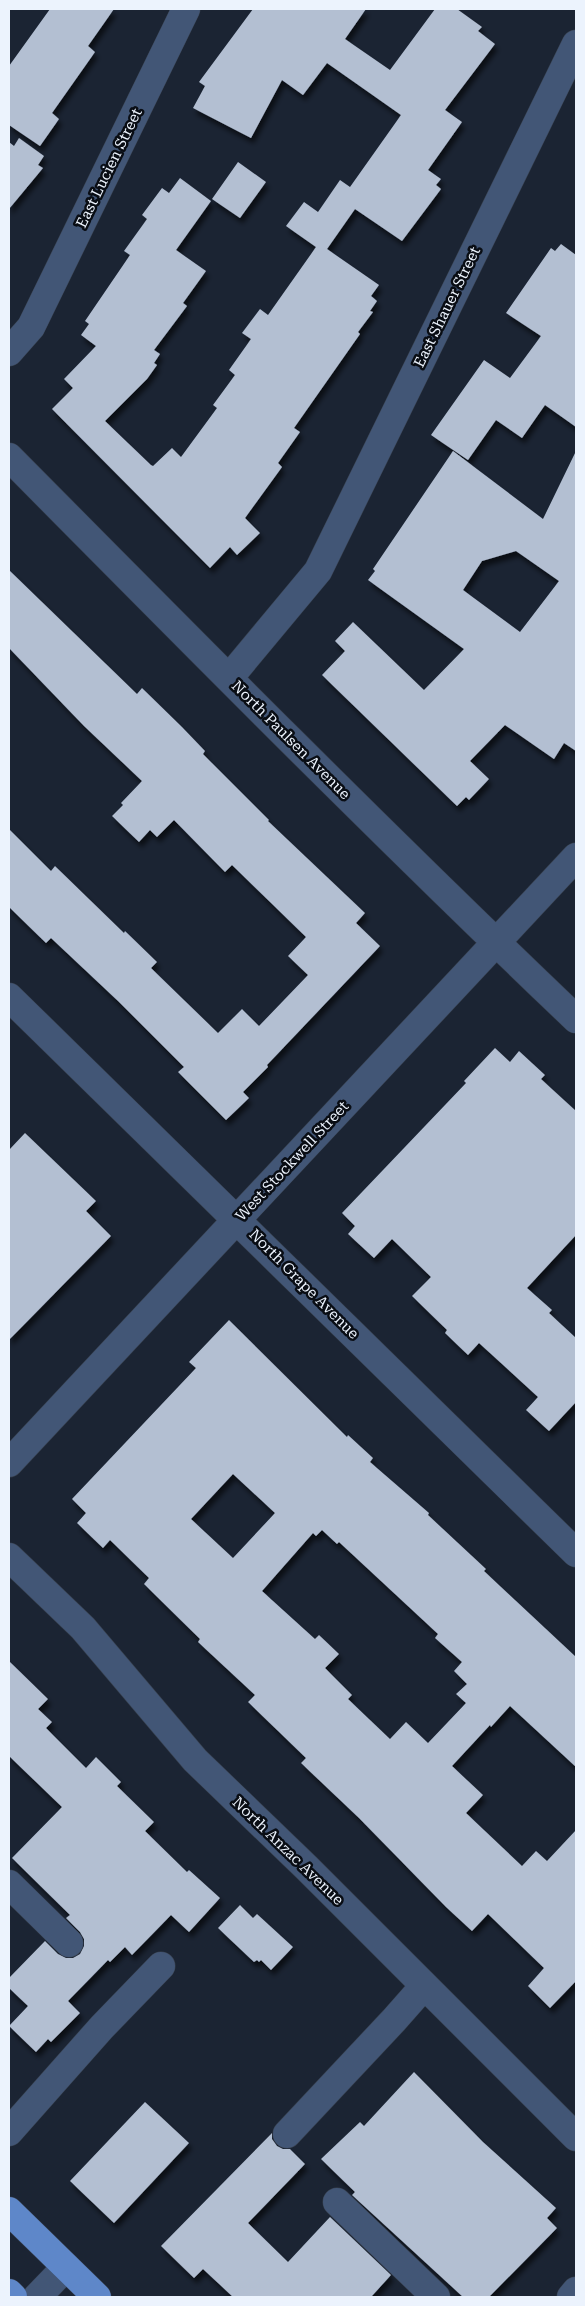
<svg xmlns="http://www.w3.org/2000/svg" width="585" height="2306" viewBox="0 0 585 2306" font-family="'Roboto Serif',serif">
  <defs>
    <filter id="shadow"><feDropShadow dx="3" dy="5.5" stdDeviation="2.5" flood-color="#0009"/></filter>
  </defs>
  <rect width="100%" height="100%" fill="#1b2433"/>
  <path fill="#b3bfd2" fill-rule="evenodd" filter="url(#shadow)" d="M 50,9 L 114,9 L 88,46 L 95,52 L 52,113 L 59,119 L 40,146 L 9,125 L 9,66 Z
    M 253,9 L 366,9 L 345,39 L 390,70 L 435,9 L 457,9 L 482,27 L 478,31 L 495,44 L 445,110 L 462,122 L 428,170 L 441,179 L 436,185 L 441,189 L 402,241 L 355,209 L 327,249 L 379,285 L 371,296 L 377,301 L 370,311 L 373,312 L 358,332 L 360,334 L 294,428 L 300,432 L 278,463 L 282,467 L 245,518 L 260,533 L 237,555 L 230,547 L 210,568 L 52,409 L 73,388 L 64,379 L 96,346 L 81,335 L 89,324 L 85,321 L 130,255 L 124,251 L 147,219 L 142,215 L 162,188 L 169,193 L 180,178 L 211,201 L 176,250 L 206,271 L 183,303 L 187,306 L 154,350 L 160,354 L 154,363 L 157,365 L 147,379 L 105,421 L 151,465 L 153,466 L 172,448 L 181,457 L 217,408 L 213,405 L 235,375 L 229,370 L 251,339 L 242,333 L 260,309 L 268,315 L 316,247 L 286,226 L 304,202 L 318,212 L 340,180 L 350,187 L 401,115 L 327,63 L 303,95 L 282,80 L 251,138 L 193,108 L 205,86 L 199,82 Z
    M 19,138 L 44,156 L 38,165 L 43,168 L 9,209 L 9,142 L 14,146 Z
    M 238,162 L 266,182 L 240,218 L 212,199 Z
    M 561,244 L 576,255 L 576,427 L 545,405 L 522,438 L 496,420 L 468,460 L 431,435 L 484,360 L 510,378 L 541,336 L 506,313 L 551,248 L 555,251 Z
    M 453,451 L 543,519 L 576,451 L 576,751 L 564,743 L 554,759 L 505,725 L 470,761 L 489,779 L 469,800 L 466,797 L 457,806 L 322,675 L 345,651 L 335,641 L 353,622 L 424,690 L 464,649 L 368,580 L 375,571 L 373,569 ZM 516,551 L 559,581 L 520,632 L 463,590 L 482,561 Z
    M 9,570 L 137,694 L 142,688 L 182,727 L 205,751 L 203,754 L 269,820 L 268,821 L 365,913 L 356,923 L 380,946 L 267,1065 L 268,1067 L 243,1092 L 249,1098 L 226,1120 L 178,1072 L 184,1067 L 118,1001 L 51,938 L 46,943 L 9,907 L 9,829 L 51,871 L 55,866 L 124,933 L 125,931 L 157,962 L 151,968 L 218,1033 L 242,1009 L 259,1026 L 308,975 L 288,956 L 306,937 L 232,865 L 225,872 L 174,820 L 157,837 L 150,830 L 139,842 L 112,816 L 123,805 L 121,803 L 142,781 L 84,726 L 9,648 Z
    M 495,1048 L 510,1062 L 519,1051 L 545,1075 L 541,1079 L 576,1111 L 576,1235 L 527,1288 L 552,1310 L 549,1313 L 576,1338 L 576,1402 L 549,1431 L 526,1410 L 538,1397 L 479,1343 L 468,1355 L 445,1333 L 447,1330 L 412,1296 L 431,1277 L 392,1239 L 374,1258 L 348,1234 L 355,1226 L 342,1213 L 466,1083 L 464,1081 Z
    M 25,1133 L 96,1201 L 86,1211 L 111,1236 L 9,1340 L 9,1150 Z
    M 229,1320 L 347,1437 L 348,1435 L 373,1458 L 370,1462 L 429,1513 L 428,1515 L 486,1569 L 484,1571 L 576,1657 L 576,1767 L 510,1706 L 491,1727 L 490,1725 L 452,1766 L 483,1795 L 466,1813 L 522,1866 L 536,1851 L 547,1861 L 576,1830 L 576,1981 L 550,2008 L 528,1986 L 544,1968 L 488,1914 L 472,1931 L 446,1907 L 359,1818 L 301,1763 L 306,1758 L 248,1702 L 255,1695 L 198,1642 L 200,1639 L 144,1584 L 149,1578 L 110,1540 L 103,1548 L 77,1523 L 86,1513 L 72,1499 L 196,1368 L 189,1362 ZM 233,1474 L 275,1513 L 233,1558 L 191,1519 ZM 322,1530 L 337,1544 L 339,1542 L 438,1634 L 435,1638 L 462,1662 L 454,1671 L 467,1684 L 456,1694 L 466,1703 L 428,1743 L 406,1722 L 390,1739 L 348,1699 L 352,1695 L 325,1668 L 339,1654 L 319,1635 L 315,1639 L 262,1591 L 313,1533 L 316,1536 Z
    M 9,1661 L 48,1699 L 38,1709 L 52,1722 L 46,1728 L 86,1768 L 96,1757 L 121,1782 L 117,1786 L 154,1822 L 145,1831 L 187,1872 L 189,1870 L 220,1898 L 189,1932 L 171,1915 L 132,1955 L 125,1947 L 110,1962 L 108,1960 L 68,2001 L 80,2013 L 51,2042 L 48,2039 L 36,2052 L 9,2026 L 28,2006 L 9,1988 L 9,1978 L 45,1941 L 58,1954 L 66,1958 L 73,1958 L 80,1954 L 84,1946 L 84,1939 L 80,1932 L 66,1918 L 70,1915 L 12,1858 L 62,1807 L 9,1756 Z
    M 240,1905 L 253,1918 L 257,1914 L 293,1947 L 271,1970 L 261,1960 L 259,1962 L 257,1960 L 254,1962 L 218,1928 Z
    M 414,2072 L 483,2142 L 556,2208 L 547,2218 L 557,2228 L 489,2297 L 463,2297 L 352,2195 L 355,2192 L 321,2159 L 360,2122 L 364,2126 Z
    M 145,2102 L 189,2143 L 114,2223 L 70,2181 Z
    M 272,2133 L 272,2139 L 277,2146 L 283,2149 L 290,2149 L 305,2164 L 248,2223 L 288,2262 L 330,2217 L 391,2275 L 371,2297 L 233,2297 L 203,2269 L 194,2278 L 161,2246 Z"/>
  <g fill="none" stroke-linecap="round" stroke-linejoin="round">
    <defs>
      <path id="minor" d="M 9,352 L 31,327 L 186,9
        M 9,457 C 196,646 383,835 576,1019
        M 229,678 L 318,571 L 576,44
        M 9,997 L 576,1553
        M 9,1463 L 576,857
        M 9,1557 L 83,1628 L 195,1760 L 307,1868 L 576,2137
        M 9,1884 L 69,1943
        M 9,2132 L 102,2027 L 161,1966
        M 287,2134 L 394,2020 L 424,1986
        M 337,2202 L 436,2297
        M 37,2297 L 66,2267
        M 571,2297 L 576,2291"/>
      <path id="major" d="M 9,2211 L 97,2297
        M 9,2293 L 13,2297"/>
    </defs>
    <use href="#minor" stroke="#38414f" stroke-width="29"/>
    <use href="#major" stroke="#38414f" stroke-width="29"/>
    <use href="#minor" stroke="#425676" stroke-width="28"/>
    <use href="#major" stroke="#5e87c9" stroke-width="28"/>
  </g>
  <g text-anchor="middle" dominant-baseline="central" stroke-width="5" stroke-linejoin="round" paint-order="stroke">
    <g font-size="15" fill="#ecf3fd" stroke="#090d14">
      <text transform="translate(109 168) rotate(-64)">East Lucien Street</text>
      <text transform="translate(447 307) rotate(-64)">East Shauer Street</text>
      <text transform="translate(291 740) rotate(45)">North Paulsen Avenue</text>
      <text transform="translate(292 1161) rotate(-47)">West Stockwell Street</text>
      <text transform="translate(304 1284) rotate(45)">North Grape Avenue</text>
      <text transform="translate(288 1851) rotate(44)">North Anzac Avenue</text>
    </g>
  </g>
  <rect width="585" height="2306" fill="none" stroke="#ecf3fd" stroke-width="20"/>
</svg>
